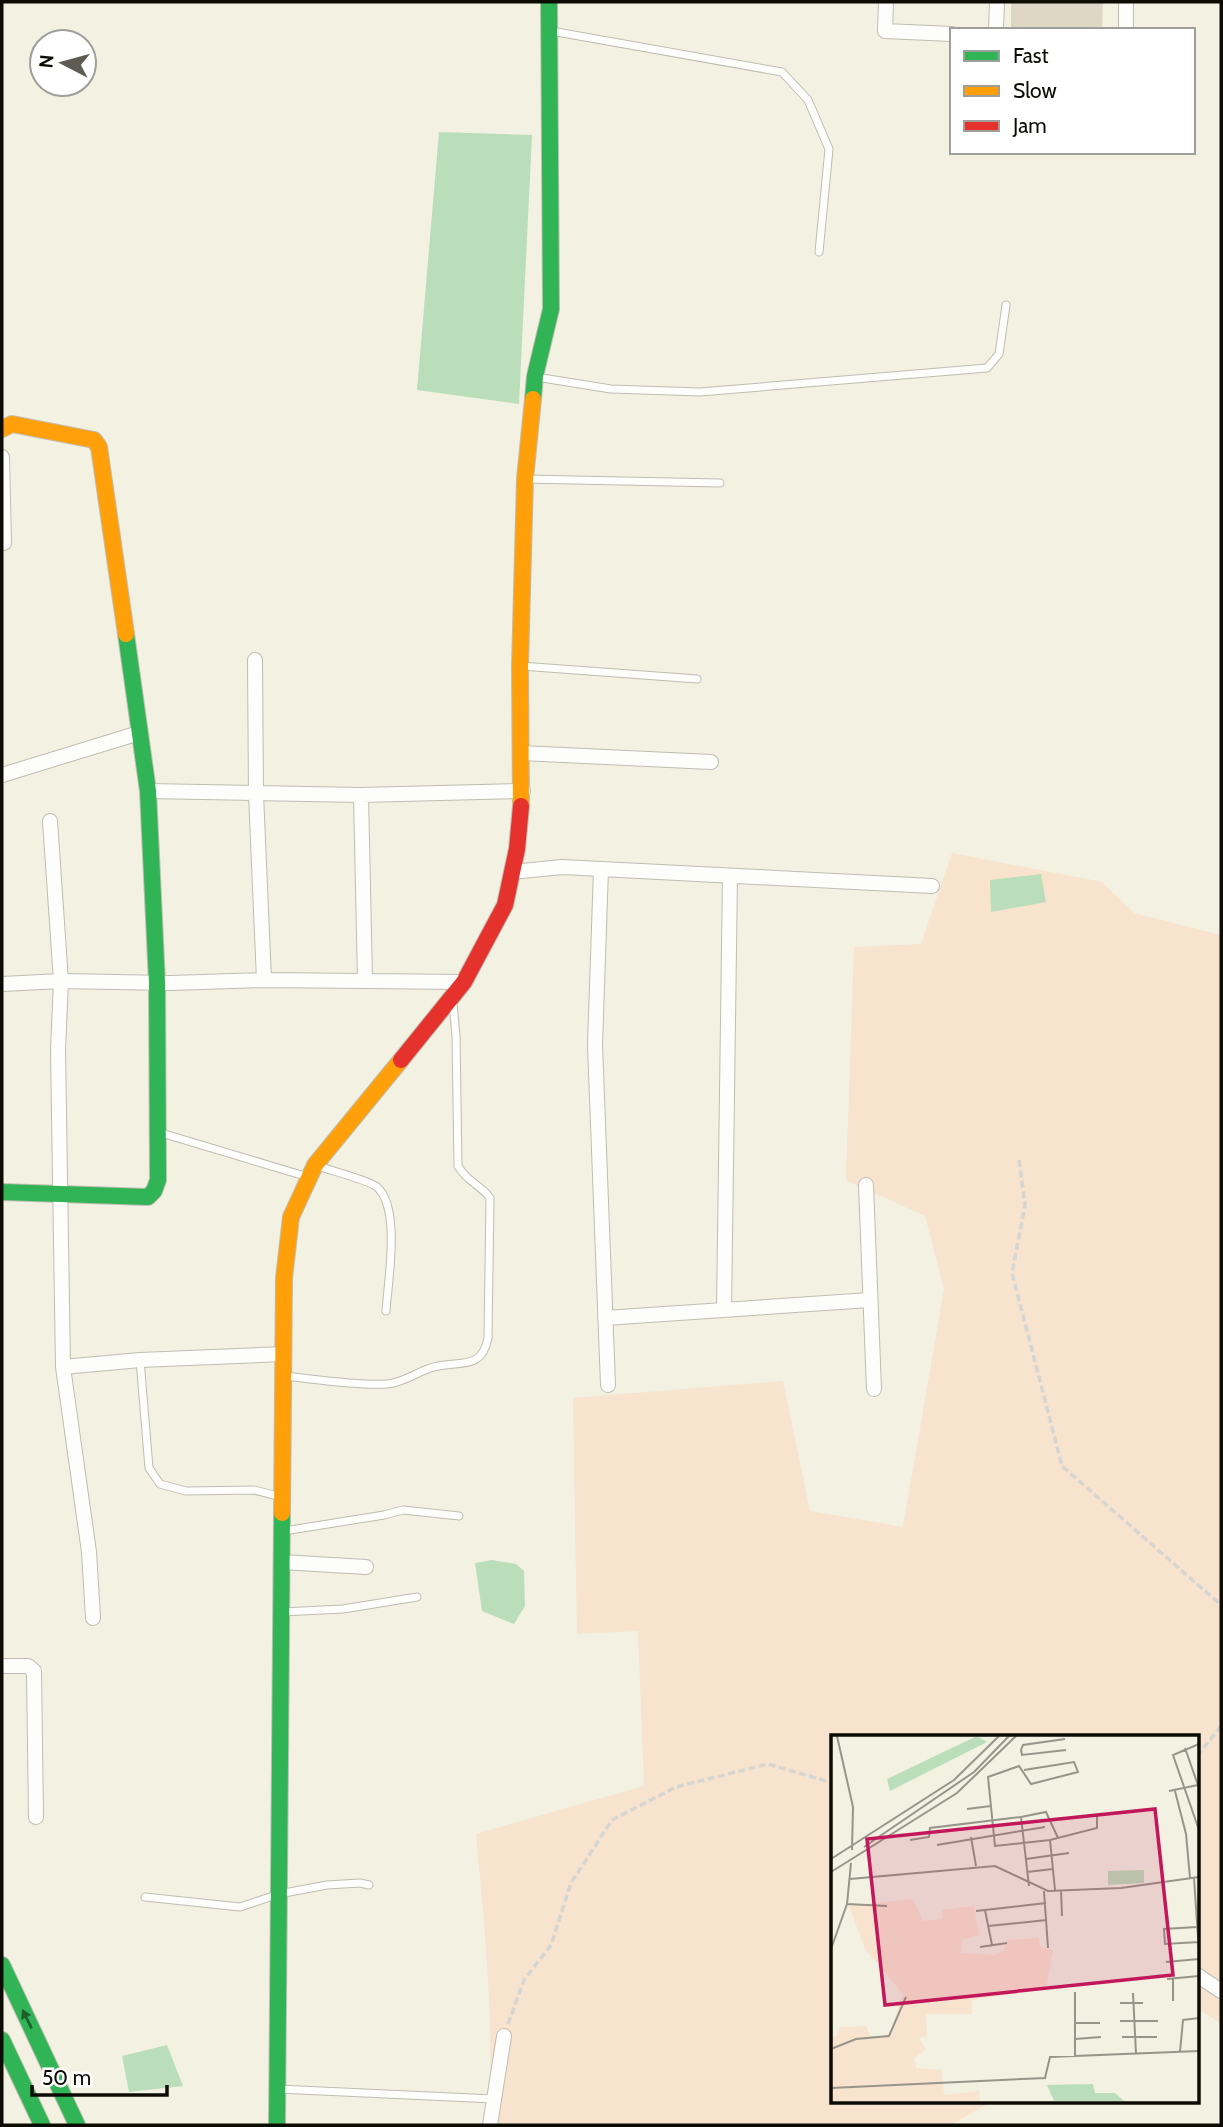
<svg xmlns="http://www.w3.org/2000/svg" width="1223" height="2127" viewBox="0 0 1223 2127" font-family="Cabin,sans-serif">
  <rect width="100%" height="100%" fill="#f3f1e2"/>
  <path fill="#f7e3ce" d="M 952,853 L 1102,882 L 1134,913 L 1221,935 L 1221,2023 L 1197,2008 L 1197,1737 L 833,1737 L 833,2101 L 993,2101 L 951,2125 L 488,2125 C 495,2028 485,1931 476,1834 L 644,1786 L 638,1631 L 577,1634 L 573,1398 L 783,1381 L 810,1511 L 903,1527 L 944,1289 L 925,1216 L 846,1180 L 854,947 L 921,944 Z"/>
  <path fill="#badeb9" d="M 439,132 L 532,135 L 519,404 L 417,390 Z
    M 1041,874 L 1046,902 L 991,912 L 990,880 Z
    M 492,1560 L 516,1564 L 524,1571 L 525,1606 L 514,1624 L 482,1611 L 475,1563 Z
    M 167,2045 L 183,2086 L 129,2092 L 122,2056 Z"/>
  <path fill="#dfd7c5" d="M 1011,2 L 1103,2 L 1102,30 L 1011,30 Z"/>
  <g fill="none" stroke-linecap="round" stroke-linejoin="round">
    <defs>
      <path id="lane" d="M 551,31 L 782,72 L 808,100 L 829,149 L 819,252
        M 536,377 L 611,389 L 700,392 L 987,368 L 999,354 L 1006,305
        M 525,479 L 720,483
        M 521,666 L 697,679
        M 158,1132 L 308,1177
        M 315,1165 C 328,1170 369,1180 377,1187 C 401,1208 388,1281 386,1311
        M 140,1360 L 149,1468 L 160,1484 L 186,1491 L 254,1490 L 282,1497
        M 284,1376 C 314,1379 358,1386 387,1384 C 405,1383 420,1369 438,1366 C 463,1361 482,1369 488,1338 L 490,1198 C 480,1184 468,1183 458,1166 L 456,1036 L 453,1003
        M 284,1531 L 384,1515 L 403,1510 L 459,1516
        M 282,1612 L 343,1609 L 417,1597
        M 145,1897 L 240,1907 L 279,1894 L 327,1885 L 360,1883 L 369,1885
        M 278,2089 L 494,2099"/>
      <path id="street" d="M 886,2 L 885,31 L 952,34
        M 996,30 L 997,2
        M 1126,30 L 1126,2
        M 2,457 L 4,543
        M 255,660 L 256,794 L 264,980
        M 521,753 L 711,762
        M 2,775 L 139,733
        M 148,791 L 361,795 L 523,791
        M 361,795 L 365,981
        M 50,821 L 61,981 L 58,1050 L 63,1367 L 89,1552 L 93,1618
        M 601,869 L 595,1045 L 608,1385
        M 512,872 L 562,867 L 932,886
        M 2,984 L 61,981 L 170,983 L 264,980 L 464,982
        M 866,1185 L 874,1389
        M 724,1310 L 730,876
        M 605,1318 L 870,1300
        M 63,1367 L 140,1360 L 283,1354
        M 282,1562 L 366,1567
        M 2,1666 L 28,1666 L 34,1671 L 36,1817
        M 1197,1975 L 1221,1991
        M 490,2125 L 504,2036"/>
      <path id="fast" d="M 533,399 L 535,376 L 551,309 L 549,2
        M 2,1192 L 148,1197 L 154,1191 L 158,1180 L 157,983 L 148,791 L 126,634
        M 2,1965 L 77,2125
        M 2,2040 L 42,2125
        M 277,2125 L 282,1513"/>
      <path id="slow" d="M 2,429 L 12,424 L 94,440 L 99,447 L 126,634
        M 521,806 L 520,666 L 525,479 L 533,399
        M 282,1513 L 284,1278 L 291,1217 L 315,1165 L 401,1060"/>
      <path id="jam" d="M 401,1060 L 464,982 L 505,905 L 517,849 L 521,806"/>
    </defs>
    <use href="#lane" stroke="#bfbdb2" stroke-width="9"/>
    <use href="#street" stroke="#bfbdb2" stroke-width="16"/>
    <use href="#fast" stroke="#bfbdb2" stroke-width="18"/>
    <use href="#slow" stroke="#bfbdb2" stroke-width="18"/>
    <use href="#jam" stroke="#bfbdb2" stroke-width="18"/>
    <path stroke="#d5d5d1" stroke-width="3.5" stroke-dasharray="7 3.5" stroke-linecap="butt" d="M 1019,1160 L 1025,1205 L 1012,1273 L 1062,1466 L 1221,1605
      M 1197,1756 L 1221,1726
      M 508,2024 L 524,1980 L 551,1945 L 571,1883 L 612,1820 L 676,1787 L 768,1764 L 833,1783"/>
    <use href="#lane" stroke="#fdfdfb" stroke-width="7"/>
    <use href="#street" stroke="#fdfdfb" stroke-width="14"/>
    <use href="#fast" stroke="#30b455" stroke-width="16"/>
    <use href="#slow" stroke="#ff9f0a" stroke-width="16"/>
    <use href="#jam" stroke="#e5322d" stroke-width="16"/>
  </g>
  <defs><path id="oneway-solid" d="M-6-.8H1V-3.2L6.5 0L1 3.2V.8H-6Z" transform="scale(1.75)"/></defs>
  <use fill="#1e602c" href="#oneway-solid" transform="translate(27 2019) rotate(-116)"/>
  <g transform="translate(831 1735)">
    <rect width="368" height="368" fill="#f3f1e2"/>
    <path d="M 82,164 L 92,186 L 112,184 L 111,175 L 143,171 L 148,200 L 131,205 L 130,218 L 163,220 L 173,216 L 176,205 L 208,203 L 209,212 L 222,215 L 215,254 L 141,265 L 141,279 L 95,279 L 96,301 L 88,303 L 95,315 L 83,323 L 85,333 L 110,335 L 113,360 L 148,356 L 149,366 L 0,366 L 0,302 L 6,301 L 9,292 L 35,291 L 39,301 L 48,302 L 59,298 L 72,259 L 34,214 L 18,171 Z" fill="#f7e3ce"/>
    <path d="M 146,1 L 156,7 L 59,56 L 56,44 ZM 313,135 L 313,148 L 277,150 L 277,136 ZM 262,349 L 264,358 L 284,358 L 293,366 L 223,366 L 216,350 Z" fill="#badeb9"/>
    <path fill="none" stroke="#979589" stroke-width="2" d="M 6,1 L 22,72 L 21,115M 234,4 L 192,10 L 190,15 L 191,20 L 235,15M 368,9 L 342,20 L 368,95M 354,13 L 368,53M 193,35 L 243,27 L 247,37 L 200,49 L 188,31 L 157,42 L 164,111 L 219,105 L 266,93 L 266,80 L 251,82M 338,56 L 367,50M 344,56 L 355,99 L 359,143M 136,74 L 160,71M 190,82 L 215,77 L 227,103M 140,102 L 145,131M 79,105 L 98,102 L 99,93 L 190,82 L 198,151M 219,105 L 224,155M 106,110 L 214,92M 33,112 L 143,37 L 178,1M 0,124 L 123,45 L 168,1M 195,124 L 238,118M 0,137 L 126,58 L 185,1M 196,137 L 222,134M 363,143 L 368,217M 19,144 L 164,131 L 217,156 L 290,153 L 368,142M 230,155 L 231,181M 213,156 L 217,213M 16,169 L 56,171M 154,175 L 161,210M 145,176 L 215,168M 157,191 L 216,185M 366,192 L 333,194 L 334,209 L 368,207M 149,212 L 176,208M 0,214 L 16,169 L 20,128M 335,227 L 368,224M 336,244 L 368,241M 244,257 L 244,321M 302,258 L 305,319M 342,266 L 342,244M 289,268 L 312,268M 289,286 L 327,286M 244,288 L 269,288M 291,302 L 326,302M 244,304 L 270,302M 0,314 L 25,304 L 58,301 L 75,262M 349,317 L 352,285 L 368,283M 0,353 L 214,343 L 219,322 L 368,316"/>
    <path fill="#c2185b" fill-opacity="0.15" stroke="#c2185b" stroke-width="3.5" d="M 324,74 L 342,240 L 54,270 L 36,104 Z"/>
    <rect width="368" height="368" fill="none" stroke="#0d0c04" stroke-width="3.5"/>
  </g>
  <rect width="1223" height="2127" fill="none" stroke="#0d0c04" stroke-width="7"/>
  <rect x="950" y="28" width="245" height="126" fill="#ffffff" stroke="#9e9e9b" stroke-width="2"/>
  <rect x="964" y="51" width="35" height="10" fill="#30b455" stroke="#9e9e9b" stroke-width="2"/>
  <text x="1013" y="63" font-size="21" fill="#0d0c04">Fast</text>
  <rect x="964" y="86" width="35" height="10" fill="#ff9f0a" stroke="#9e9e9b" stroke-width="2"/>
  <text x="1013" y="98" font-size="21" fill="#0d0c04">Slow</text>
  <rect x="964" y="121" width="35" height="10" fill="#e5322d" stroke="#9e9e9b" stroke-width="2"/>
  <text x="1013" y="133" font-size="21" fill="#0d0c04">Jam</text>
  <g transform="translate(63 63) rotate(276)"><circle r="33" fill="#ffffff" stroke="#9e9e9b" stroke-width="2"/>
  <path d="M0-5L12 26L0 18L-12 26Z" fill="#5e5c52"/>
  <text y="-10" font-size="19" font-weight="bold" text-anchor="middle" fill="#0d0c04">N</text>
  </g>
  <path d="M32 2085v10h135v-10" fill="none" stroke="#0d0c04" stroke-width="3.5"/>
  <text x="42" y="2085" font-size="21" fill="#0d0c04" stroke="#ffffff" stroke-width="5" paint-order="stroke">50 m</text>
</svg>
